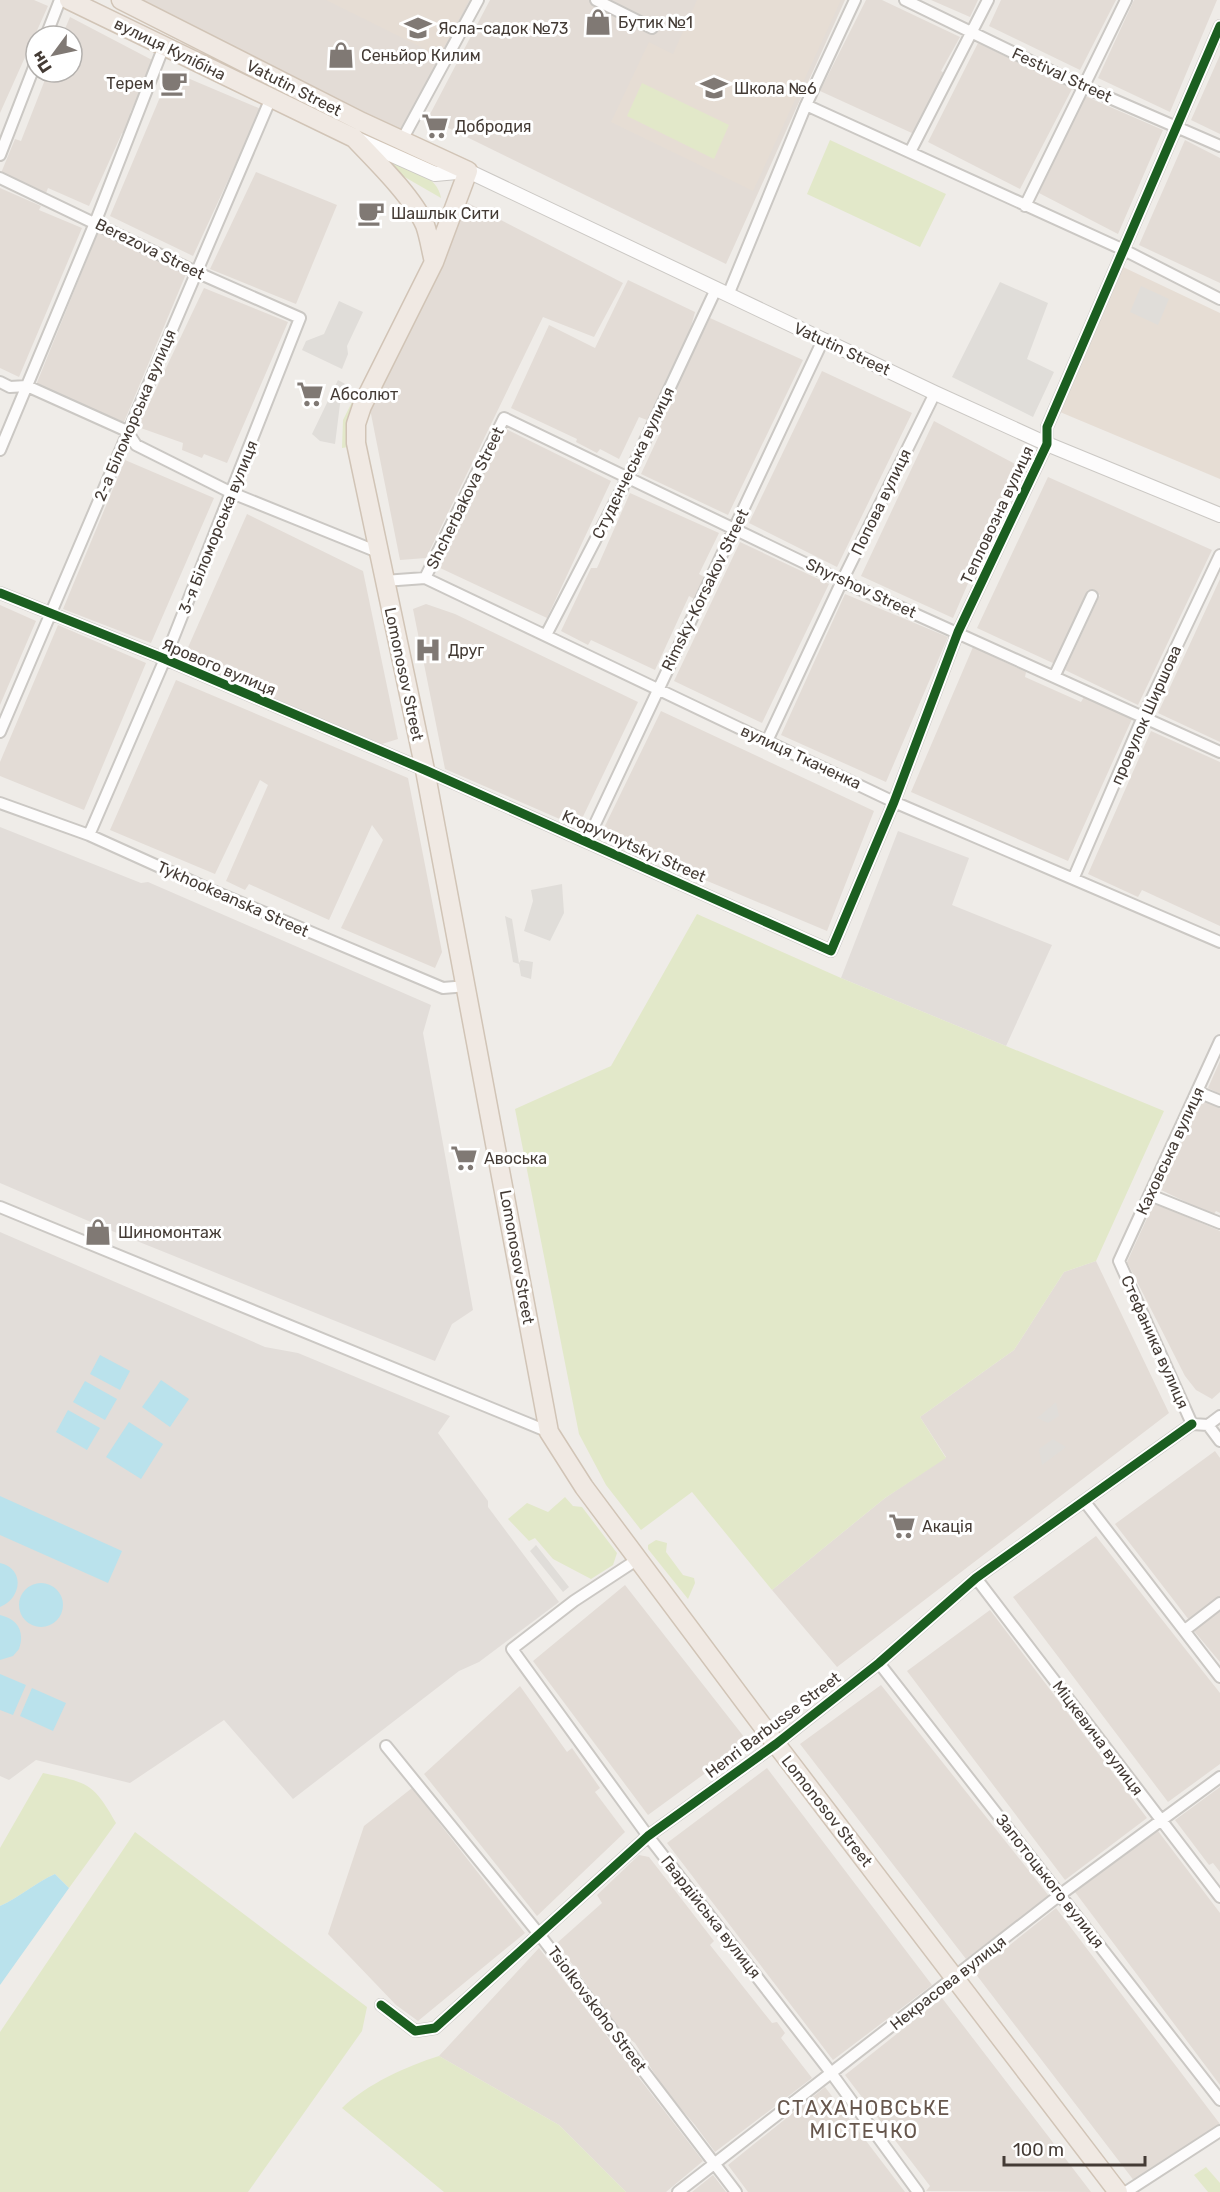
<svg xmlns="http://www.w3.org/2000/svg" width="1220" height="2192" viewBox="0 0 1220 2192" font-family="Rubik,sans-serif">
  <rect width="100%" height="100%" fill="#efece8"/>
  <path fill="#e3dcd6" d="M 0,0 L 34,0 L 48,6 L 0,113 Z
    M 135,0 L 470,0 L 403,131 Z
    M 490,0 L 845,0 L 726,264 L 428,118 Z
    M 866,0 L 882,0 L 960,37 L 941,71 L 946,74 L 914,134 L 820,91 Z
    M 931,0 L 978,0 L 970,17 Z
    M 1001,0 L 1116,0 L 1080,70 L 989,26 Z
    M 1134,0 L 1217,0 L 1170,112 L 1098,78 Z
    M 70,17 L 154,61 L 130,113 L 134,115 L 126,134 L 122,133 L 89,206 L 48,188 L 46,193 L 1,173 L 15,139 L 21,141 L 48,72 L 72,72 L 72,36 L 62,36 Z
    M 978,43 L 1072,89 L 1020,189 L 928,142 Z
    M 1220,55 L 1220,134 L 1191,120 Z
    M 171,71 L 261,109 L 193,256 L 110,216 Z
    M 1085,96 L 1163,130 L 1118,234 L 1039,193 Z
    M 1185,140 L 1220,158 L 1220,283 L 1139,245 Z
    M 256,172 L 337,205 L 296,304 L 210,269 Z
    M 0,188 L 41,206 L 39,210 L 82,228 L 19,377 L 0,368 Z
    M 468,203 L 623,283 L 594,337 L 543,317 L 426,558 L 400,560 L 370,409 Z
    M 98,232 L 186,274 L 124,422 L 36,385 Z
    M 628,280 L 695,312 L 690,330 L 647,420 L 639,417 L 619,459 L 600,449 L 597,453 L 576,442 L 577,439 L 511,408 L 549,325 L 595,348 Z
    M 204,288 L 288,322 L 227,463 L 204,454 L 202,458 L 182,450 L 183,443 L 138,427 Z
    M 710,318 L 803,360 L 728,515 L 641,474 L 662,429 L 657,426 Z
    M 822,371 L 912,413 L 837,567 L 749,523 Z
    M 934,421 L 1019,466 L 953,618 L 861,576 Z
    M 506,429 L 611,481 L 547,618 L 438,567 Z
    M 125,460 L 214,498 L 151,643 L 63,609 Z
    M 1048,477 L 1212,550 L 1138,705 L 1065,670 L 1100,595 L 1088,590 L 1055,664 L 977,628 Z
    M 630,493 L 719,533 L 699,574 L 704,577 L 694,599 L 689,596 L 655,670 L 591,640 L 588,645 L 561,631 L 591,568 L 597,568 Z
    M 247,514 L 363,571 L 398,739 L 382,744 L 182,661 Z
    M 740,542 L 829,584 L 762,723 L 674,681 Z
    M 1220,579 L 1220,742 L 1158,713 Z
    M 845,594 L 948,637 L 886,782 L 781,735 Z
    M 426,604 L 455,614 L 638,702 L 578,827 L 445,769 L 413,609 Z
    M 0,605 L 36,621 L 0,705 Z
    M 58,625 L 146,663 L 84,810 L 0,776 L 0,762 Z
    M 973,647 L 1026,672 L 1025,677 L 1081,702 L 1084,697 L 1132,719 L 1068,861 L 911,792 Z
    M 176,680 L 408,778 L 442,952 L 435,968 L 341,928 L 383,840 L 372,825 L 329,920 L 249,884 L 245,890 L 226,881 L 268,785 L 260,780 L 215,874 L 110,830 Z
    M 661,711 L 874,811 L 827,931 L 600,836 Z
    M 1151,731 L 1220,762 L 1220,926 L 1142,890 L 1138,897 L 1088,874 Z
    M 1220,1061 L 1220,1094 L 1208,1088 Z
    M 1203,1098 L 1220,1105 L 1220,1213 L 1216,1211 L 1213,1215 L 1159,1189 Z
    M 1154,1203 L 1220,1231 L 1220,1392 L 1212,1399 L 1196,1390 L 1185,1376 L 1127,1262 Z
    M 1096,1261 L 1169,1413 L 837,1667 L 772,1590 L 885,1498 L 946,1457 L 920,1417 L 1014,1350 L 1064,1272 Z
    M 1215,1451 L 1220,1458 L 1220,1598 L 1189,1620 L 1115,1524 Z
    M 1096,1536 L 1220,1693 L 1220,1764 L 1168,1802 L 1013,1597 Z
    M 625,1585 L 748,1742 L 648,1815 L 533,1661 Z
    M 1220,1609 L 1220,1662 L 1194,1631 Z
    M 990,1610 L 1147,1818 L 1065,1880 L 907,1671 Z
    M 881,1685 L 1049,1896 L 966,1959 L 800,1744 Z
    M 520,1686 L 567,1752 L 572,1748 L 600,1788 L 595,1792 L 625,1832 L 537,1916 L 424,1774 Z
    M 767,1768 L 932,1985 L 833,2060 L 667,1843 Z
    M 1220,1787 L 1220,1872 L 1213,1863 L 1209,1865 L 1175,1820 Z
    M 412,1788 L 525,1933 L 418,2021 L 396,2005 L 328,1934 L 364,1826 Z
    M 1158,1831 L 1220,1913 L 1220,2085 L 1075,1892 Z
    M 639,1855 L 649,1857 L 714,1941 L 710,1945 L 772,2023 L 777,2022 L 785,2033 L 781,2038 L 812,2078 L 715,2152 L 695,2125 L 667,2093 L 635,2043 L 620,2031 L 557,1943 L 602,1903 L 597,1895 Z
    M 1056,1908 L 1220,2124 L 1135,2182 L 975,1973 Z
    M 539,1948 L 703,2161 L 666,2192 L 626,2192 L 559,2125 L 439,2056 Z
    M 942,1998 L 1091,2192 L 926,2191 L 930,2186 L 845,2075 Z
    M 825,2087 L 905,2192 L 748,2192 L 728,2165 Z
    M 713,2175 L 726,2192 L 692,2192 Z"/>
  <path fill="#e2ddd9" d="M 0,827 L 141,883 L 148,882 L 431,1005 L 423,1033 L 473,1310 L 452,1324 L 435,1361 L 107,1229 L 0,1183 Z
    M 898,831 L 969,858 L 952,905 L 1052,945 L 1006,1046 L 841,978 Z
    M 0,1232 L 265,1347 L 298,1353 L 450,1416 L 438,1433 L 488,1501 L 488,1507 L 559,1602 L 479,1662 L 459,1671 L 293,1799 L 224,1720 L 130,1783 L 36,1760 L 9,1780 L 0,1776 Z"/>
  <path fill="#e6ddd4" d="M 326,0 L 469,0 L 439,56 Z
    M 697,0 L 841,0 L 753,191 L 611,122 L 649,42 L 673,54 Z
    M 1123,267 L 1220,313 L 1220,479 L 1060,412 Z"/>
  <path fill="#e2e8c9" d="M 642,83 L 729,125 L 714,159 L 627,116 Z
    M 830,140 L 946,194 L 920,247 L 807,194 Z
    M 393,160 C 410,169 438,176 441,198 L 389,168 Z
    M 353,400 L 348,447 L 342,448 L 343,420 Z
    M 697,914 L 841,978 L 1164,1111 L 1096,1261 L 1064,1272 L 1014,1350 L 920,1417 L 946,1458 L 885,1498 L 772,1590 L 692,1492 L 641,1530 L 606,1485 L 579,1434 L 515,1109 L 611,1066 Z
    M 565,1497 L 573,1506 L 582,1507 L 617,1553 L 613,1565 L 591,1579 L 553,1559 L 535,1538 L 529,1541 L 508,1519 L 527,1503 L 548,1512 Z
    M 656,1540 L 667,1543 L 666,1552 L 683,1575 L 694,1578 L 695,1583 L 688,1599 L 648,1549 L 648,1545 Z
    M 43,1773 C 88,1783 93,1782 116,1823 L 69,1888 L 55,1874 C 35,1883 20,1897 0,1906 L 0,1848 Z
    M 135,1832 L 367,2007 L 362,2031 L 248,2192 L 0,2192 L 0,2032 Z
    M 439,2056 L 559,2125 L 626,2192 L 444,2192 L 342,2108 C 367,2084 407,2066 439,2056 Z
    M 1206,2167 L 1220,2183 L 1220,2192 L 1208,2192 L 1194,2175 Z"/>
  <path fill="#e0ddd9" d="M 1000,282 L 1048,303 L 1027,359 L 1054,372 L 1033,417 L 952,377 Z
    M 1141,286 L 1169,299 L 1158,325 L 1130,312 Z
    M 339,301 L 363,312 L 347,346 L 348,354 L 342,369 L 302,350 L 306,341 L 324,334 Z
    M 338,380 L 347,385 L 340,404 L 335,444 L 320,441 L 312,434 Z
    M 562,884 L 564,913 L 550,941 L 524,931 L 533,901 L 531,890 Z
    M 505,916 L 512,919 L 519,963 L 521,960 L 533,962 L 531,979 L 521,976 L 519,964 L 513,962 Z
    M 1056,1402 L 1059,1416 L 1048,1423 L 1037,1418 Z
    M 1053,1439 L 1066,1447 L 1042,1465 L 1039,1449 Z
    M 536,1545 L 569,1587 L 563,1592 L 530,1551 Z"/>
  <path fill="#bae2ec" d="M 100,1355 L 130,1371 L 120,1390 L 90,1374 Z
    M 161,1380 L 189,1399 L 170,1427 L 142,1407 Z
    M 85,1381 L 117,1399 L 105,1420 L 73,1402 Z
    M 68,1410 L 100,1428 L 87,1450 L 56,1432 Z
    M 129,1422 L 163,1444 L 141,1479 L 106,1457 Z
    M 0,1496 L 122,1551 L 108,1583 L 0,1535 Z
    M 0,1563 C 26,1569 21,1599 0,1607 Z
    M19 1605a22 22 0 1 1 44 0a22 22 0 1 1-44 0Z
    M 0,1615 C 18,1619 25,1632 19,1649 L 13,1656 L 0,1660 Z
    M 0,1674 L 26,1685 L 13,1715 L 0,1710 Z
    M 32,1688 L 66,1703 L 53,1731 L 20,1716 Z
    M 55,1874 L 69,1888 L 0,1985 L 0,1906 C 20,1897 35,1883 55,1874 Z"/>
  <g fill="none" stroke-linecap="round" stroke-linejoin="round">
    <defs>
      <path id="minor" d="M 596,0 L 652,28
        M 905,0 L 1082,86 L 1220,146
        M 46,36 L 60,0
        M 806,105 L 1124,250 L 1220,299
        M 402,140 L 478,0
        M 910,152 L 988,0
        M 0,155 L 36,62
        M 0,178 L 196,272 L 300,318 L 165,659 L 89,835
        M 1025,206 L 1126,0
        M 728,295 L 806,105 L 855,0
        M 0,382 L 10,387 L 27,386 L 127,431 L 136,445 L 232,493 L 378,552
        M 0,450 L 95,223 L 164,46
        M 425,578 L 504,418 L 842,581 L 1220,752
        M 384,581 L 425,578 L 894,802 L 1220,942
        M 0,593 L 165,659 L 425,770 L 831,951 L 894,802 L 958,632 L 1047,444 L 1047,427 L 1220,26
        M 546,635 L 628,477 L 716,289
        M 1055,675 L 1092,596
        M 0,732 L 271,98
        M 767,741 L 842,581 L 935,393
        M 0,803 L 89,835 L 213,891 L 443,988 L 467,986
        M 587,841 L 823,340
        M 1074,877 L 1143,717 L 1220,555
        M 1220,1041 L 1119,1261 L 1192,1424 L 1208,1425 L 1220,1441
        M 1198,1092 L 1220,1101
        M 1150,1195 L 1220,1223
        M 0,1207 L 549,1432
        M 1208,1425 L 1220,1416
        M 1085,1502 L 1220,1677
        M 638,1559 L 574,1601 L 512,1649 L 648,1836 L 832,2074 L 918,2192
        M 976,1578 L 1220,1897
        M 1185,1630 L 1220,1603
        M 879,1663 L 1220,2100
        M 386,1746 L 539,1934 L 736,2192
        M 381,2005 L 415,2031 L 435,2028 L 648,1836 L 776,1744 L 879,1663 L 976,1578 L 1192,1424
        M 678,2192 L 1061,1894 L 1220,1777
        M 1126,2192 L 1220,2131"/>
      <path id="tertiary" d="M 359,140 L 435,174 L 468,171 L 935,393 L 1047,444 L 1220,515"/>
      <path id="primary" d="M 69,0 L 354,138 C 375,160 413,197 425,225 C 429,236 431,250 434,262
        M 121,0 L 362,122 L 468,171 L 434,262 L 362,406 L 356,424 L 356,443 L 425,770 L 549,1432 L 584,1487 L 776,1744 L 1118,2192"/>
    </defs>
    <use href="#minor" stroke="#cbc8c4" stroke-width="14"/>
    <use href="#tertiary" stroke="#cbc8c4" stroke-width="16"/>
    <use href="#primary" stroke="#d1c4b6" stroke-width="21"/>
    <use href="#minor" stroke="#fdfcfc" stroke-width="10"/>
    <use href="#tertiary" stroke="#fdfcfc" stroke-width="14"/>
    <use href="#primary" stroke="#f0e9e3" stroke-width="18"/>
    <defs>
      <path id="cycleway" d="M 0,593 L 165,659 L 425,770 L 831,951 L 894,802 L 958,632 L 1047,444 L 1047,427 L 1220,26
        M 381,2005 L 415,2031 L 435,2028 L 648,1836 L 776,1744 L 879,1663 L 976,1578 L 1192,1424"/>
    </defs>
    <use href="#cycleway" stroke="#fff" stroke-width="13"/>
    <use href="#cycleway" stroke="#1b5e20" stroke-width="9"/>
  </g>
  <defs>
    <symbol id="shop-bare" viewBox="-9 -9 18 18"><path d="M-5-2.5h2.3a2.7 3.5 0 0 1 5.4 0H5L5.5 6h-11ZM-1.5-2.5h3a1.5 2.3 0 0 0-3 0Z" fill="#807974" stroke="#fff" stroke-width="2.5" paint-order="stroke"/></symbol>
    <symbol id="school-bare" viewBox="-9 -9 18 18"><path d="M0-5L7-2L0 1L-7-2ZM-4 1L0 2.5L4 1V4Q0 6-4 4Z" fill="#807974" stroke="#fff" stroke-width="2.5" paint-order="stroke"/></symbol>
    <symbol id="cafe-bare" viewBox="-9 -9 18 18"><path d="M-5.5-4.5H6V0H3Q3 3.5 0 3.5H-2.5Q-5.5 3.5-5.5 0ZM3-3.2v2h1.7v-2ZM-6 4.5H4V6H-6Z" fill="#807974" stroke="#fff" stroke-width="2.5" paint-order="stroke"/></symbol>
    <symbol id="supermarket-bare" viewBox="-9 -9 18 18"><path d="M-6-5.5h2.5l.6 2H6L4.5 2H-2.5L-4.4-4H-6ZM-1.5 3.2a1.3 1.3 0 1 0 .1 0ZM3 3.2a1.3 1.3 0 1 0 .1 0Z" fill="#807974" stroke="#fff" stroke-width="2.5" paint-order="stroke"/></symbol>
    <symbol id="hospital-bare" viewBox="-9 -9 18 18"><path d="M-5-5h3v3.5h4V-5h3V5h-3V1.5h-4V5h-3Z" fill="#807974" stroke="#fff" stroke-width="2.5" paint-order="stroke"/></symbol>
  </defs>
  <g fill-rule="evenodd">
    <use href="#shop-bare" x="579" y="3" width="38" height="38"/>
    <use href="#school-bare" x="399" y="9" width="38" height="38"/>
    <use href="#shop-bare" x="322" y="36" width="38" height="38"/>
    <use href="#cafe-bare" x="155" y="64" width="38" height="38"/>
    <use href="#school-bare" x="695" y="69" width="38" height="38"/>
    <use href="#supermarket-bare" x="416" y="107" width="38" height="38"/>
    <use href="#cafe-bare" x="352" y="194" width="38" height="38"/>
    <use href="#supermarket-bare" x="291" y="375" width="38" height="38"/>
    <use href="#hospital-bare" x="409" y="631" width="38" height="38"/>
    <use href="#supermarket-bare" x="445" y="1139" width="38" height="38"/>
    <use href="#shop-bare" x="79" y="1213" width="38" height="38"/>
    <use href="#supermarket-bare" x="883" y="1507" width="38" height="38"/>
  </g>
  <g text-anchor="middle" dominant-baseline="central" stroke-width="6" stroke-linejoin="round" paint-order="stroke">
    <g font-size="16" fill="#443b35" stroke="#fff" text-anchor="start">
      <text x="618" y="22">Бутик №1</text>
      <text x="438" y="28">Ясла-садок №73</text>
      <text x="361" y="55">Сеньйор Килим</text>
      <text x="154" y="83" text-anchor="end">Терем</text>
      <text x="734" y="88">Школа №6</text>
      <text x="455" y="126">Добродия</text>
      <text x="391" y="213">Шашлык Сити</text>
      <text x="330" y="394">Абсолют</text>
      <text x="448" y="650">Друг</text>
      <text x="484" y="1158">Авоська</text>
      <text x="118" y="1232">Шиномонтаж</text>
      <text x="922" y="1526">Акація</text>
    </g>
    <g font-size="16" fill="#443b35" stroke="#fff">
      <text transform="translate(170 49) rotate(26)">вулиця Кулібіна</text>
      <text transform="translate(1062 75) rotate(25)">Festival Street</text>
      <text transform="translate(294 88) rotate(27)">Vatutin Street</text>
      <text transform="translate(150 249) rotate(26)">Berezova Street</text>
      <text transform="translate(842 349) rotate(25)">Vatutin Street</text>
      <text transform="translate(135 415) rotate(-67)">2-а Біломорська вулиця</text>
      <text transform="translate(633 463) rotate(-64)">Студєнчеська вулиця</text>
      <text transform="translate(465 498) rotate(-64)">Shcherbakova Street</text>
      <text transform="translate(881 502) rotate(-64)">Попова вулиця</text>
      <text transform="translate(997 515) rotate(-65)">Тепловозна вулиця</text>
      <text transform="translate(218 527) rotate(-68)">3-я Біломорська вулиця</text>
      <text transform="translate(861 588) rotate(25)">Shyrshov Street</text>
      <text transform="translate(705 590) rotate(-64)">Rimsky-Korsakov Street</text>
      <text transform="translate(219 667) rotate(23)">Ярового вулиця</text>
      <text transform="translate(404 674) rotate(78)">Lomonosov Street</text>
      <text transform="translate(1146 715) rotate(-66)">провулок Ширшова</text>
      <text transform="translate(801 757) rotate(25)">вулиця Ткаченка</text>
      <text transform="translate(634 846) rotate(24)">Kropyvnytskyi Street</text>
      <text transform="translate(233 899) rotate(24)">Tykhookeanska Street</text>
      <text transform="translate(1170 1151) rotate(-65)">Каховська вулиця</text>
      <text transform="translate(517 1257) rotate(80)">Lomonosov Street</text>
      <text transform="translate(1155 1342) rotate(66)">Стефаника вулиця</text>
      <text transform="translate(773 1725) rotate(-37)">Henri Barbusse Street</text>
      <text transform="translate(1098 1738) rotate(53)">Міцкевича вулиця</text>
      <text transform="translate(827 1811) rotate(52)">Lomonosov Street</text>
      <text transform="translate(1050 1881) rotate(52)">Запотоцького вулиця</text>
      <text transform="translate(711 1917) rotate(52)">Гвардійська вулиця</text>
      <text transform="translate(948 1983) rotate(-38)">Некрасова вулиця</text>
      <text transform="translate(597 2009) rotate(53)">Tsiolkovskoho Street</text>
    </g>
    <g font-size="20" letter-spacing="1.5" fill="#67574d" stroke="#fff">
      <text x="864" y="2108">СТАХАНОВСЬКЕ<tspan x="864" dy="23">МІСТЕЧКО</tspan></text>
    </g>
  </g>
  <g transform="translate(54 54) rotate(237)"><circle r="28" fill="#ffffff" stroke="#b4b1ae" stroke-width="1.5"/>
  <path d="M0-4.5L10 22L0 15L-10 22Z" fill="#807974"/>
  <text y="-9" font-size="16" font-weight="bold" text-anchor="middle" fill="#443b35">Пн</text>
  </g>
  <path d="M1004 2156v9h141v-9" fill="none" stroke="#443b35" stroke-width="3"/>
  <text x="1013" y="2156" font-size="18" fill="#443b35" stroke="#ffffff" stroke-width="4.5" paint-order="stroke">100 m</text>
</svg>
